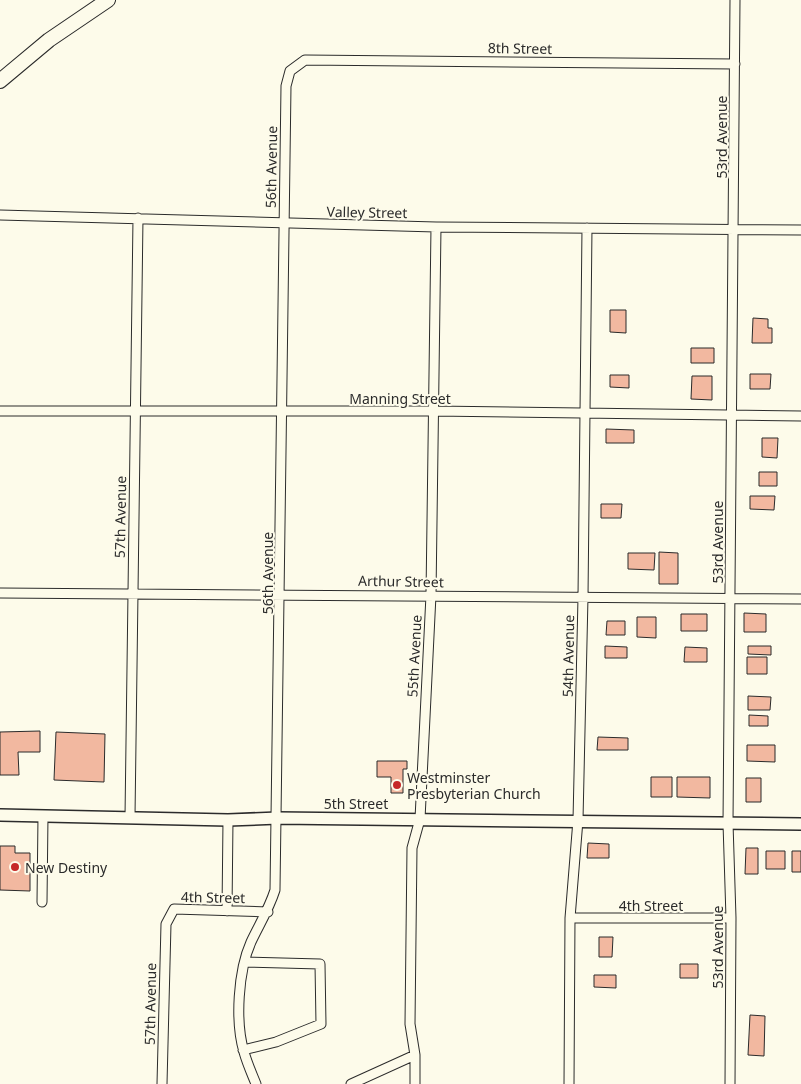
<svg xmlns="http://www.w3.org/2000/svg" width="801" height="1084" viewBox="0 0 801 1084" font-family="'Noto Sans',sans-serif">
  <rect width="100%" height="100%" fill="#fdfbea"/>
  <path fill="#f2b8a0" stroke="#2b2b2b" d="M 610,310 L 626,310 L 626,333 L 610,332 Z
    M 753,318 L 768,319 L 768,328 L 772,328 L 772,343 L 752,343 Z
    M 691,348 L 714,348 L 714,363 L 691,363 Z
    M 750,374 L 771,374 L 770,389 L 750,389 Z
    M 610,375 L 629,375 L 629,388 L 610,387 Z
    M 692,376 L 712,376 L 712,400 L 691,399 Z
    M 606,429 L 634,430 L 634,443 L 606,443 Z
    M 762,438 L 778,438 L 777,458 L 762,457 Z
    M 759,472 L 777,472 L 777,486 L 759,486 Z
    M 750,496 L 775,496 L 774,510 L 750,509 Z
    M 601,504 L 622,504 L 621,518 L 601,518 Z
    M 659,552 L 678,553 L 678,584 L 659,584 Z
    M 628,553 L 655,553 L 654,570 L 628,569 Z
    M 744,613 L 766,614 L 766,632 L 744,632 Z
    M 681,614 L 707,614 L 707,631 L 681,631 Z
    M 637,617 L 656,617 L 656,638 L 637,637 Z
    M 607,621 L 625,621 L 625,635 L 606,635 Z
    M 605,646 L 627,647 L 627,658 L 605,658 Z
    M 748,646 L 771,646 L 771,655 L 748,654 Z
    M 685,647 L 707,648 L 707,662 L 684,662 Z
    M 747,657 L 767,657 L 767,674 L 747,674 Z
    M 748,696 L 771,697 L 770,710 L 748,710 Z
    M 749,715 L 768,716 L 768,726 L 749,726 Z
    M 40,731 L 40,752 L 18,752 L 19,775 L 0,775 L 0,732 Z
    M 56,732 L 105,734 L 104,782 L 54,780 Z
    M 598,737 L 628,738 L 628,750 L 597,750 Z
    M 747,745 L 775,745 L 775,762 L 747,761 Z
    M 377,761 L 407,761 L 407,769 L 403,769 L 403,793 L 391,793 L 391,777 L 377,777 Z
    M 651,777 L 672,777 L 672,797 L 651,797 Z
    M 677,777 L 710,777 L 710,798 L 677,797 Z
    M 746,778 L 761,778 L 761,802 L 746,802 Z
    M 588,843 L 609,844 L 609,858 L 587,858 Z
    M 0,846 L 15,846 L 15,853 L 30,853 L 30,891 L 0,890 Z
    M 746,848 L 758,848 L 758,874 L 745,874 Z
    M 766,851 L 785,851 L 785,869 L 766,869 Z
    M 792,851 L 801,851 L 801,872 L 792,872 Z
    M 599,937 L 613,937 L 612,957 L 599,957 Z
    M 680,964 L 698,964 L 698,978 L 680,978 Z
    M 594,975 L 616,975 L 616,988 L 594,987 Z
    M 750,1015 L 765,1016 L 764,1056 L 748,1055 Z"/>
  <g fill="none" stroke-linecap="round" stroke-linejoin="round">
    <defs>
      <path id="minor" d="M 0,215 L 436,227 L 801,230
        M 0,411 L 434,411 L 801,416
        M 0,593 L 801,599
        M 130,817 L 138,218
        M 42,902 L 43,816
        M 227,911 L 228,820
        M 570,918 L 731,918
        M 243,1050 L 276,1042 L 321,1024 L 320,964 L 245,962
        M 162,1084 L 166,924 L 174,909 L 268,912
        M 256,1084 C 252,1074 247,1063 244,1052 C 235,1022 238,971 251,942 C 259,925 269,909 275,890 L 286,86 L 290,71 L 305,60 L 735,64
        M 351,1084 L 415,1055
        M 415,1084 L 415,1055 L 410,1024 L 412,848 L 420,819 L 431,595 L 436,227
        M 569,1084 L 570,918 L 578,820 L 583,597 L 587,228
        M 730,1084 L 731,918 L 728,823 L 735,0"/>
      <path id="tertiary" d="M 0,815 L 228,820 L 278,818 L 801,824"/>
      <path id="primary" d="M 0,81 L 49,40 L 108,0"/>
    </defs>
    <use href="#minor" stroke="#2b2b2b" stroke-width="11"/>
    <use href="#tertiary" stroke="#2b2b2b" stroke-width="14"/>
    <use href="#primary" stroke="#2b2b2b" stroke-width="16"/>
    <use href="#minor" stroke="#fdfbea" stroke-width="9"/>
    <use href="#tertiary" stroke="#fdfbea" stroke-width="11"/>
    <use href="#primary" stroke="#fdfbea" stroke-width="14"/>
  </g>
  <g fill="#c62828" stroke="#fdfbea" stroke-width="2">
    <circle cx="397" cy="785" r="5"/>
    <circle cx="15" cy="867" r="5"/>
  </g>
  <g text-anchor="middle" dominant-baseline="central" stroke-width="4" stroke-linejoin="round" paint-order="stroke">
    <g font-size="14" fill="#2b2b2b" stroke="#fdfbea">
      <text transform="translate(520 48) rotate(1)">8th Street</text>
      <text transform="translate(721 137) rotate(-90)">53rd Avenue</text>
      <text transform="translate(271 167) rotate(-89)">56th Avenue</text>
      <text transform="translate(367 212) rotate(1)">Valley Street</text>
      <text x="400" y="398">Manning Street</text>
      <text transform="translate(120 517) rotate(-89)">57th Avenue</text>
      <text transform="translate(717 542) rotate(-90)">53rd Avenue</text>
      <text transform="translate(267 573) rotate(-90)">56th Avenue</text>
      <text transform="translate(401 581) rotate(1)">Arthur Street</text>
      <text transform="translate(414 656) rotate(-87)">55th Avenue</text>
      <text transform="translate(568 656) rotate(-89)">54th Avenue</text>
      <text x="356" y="803">5th Street</text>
      <text transform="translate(213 897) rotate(1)">4th Street</text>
      <text x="651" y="905">4th Street</text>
      <text transform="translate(717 947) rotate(-90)">53rd Avenue</text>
      <text transform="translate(150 1004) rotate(-89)">57th Avenue</text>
    </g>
    <g font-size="14" fill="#2b2b2b" stroke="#fdfbea" text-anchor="start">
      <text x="407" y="777">Westminster<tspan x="407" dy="16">Presbyterian Church</tspan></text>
      <text x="25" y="867">New Destiny</text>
    </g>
  </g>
</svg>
